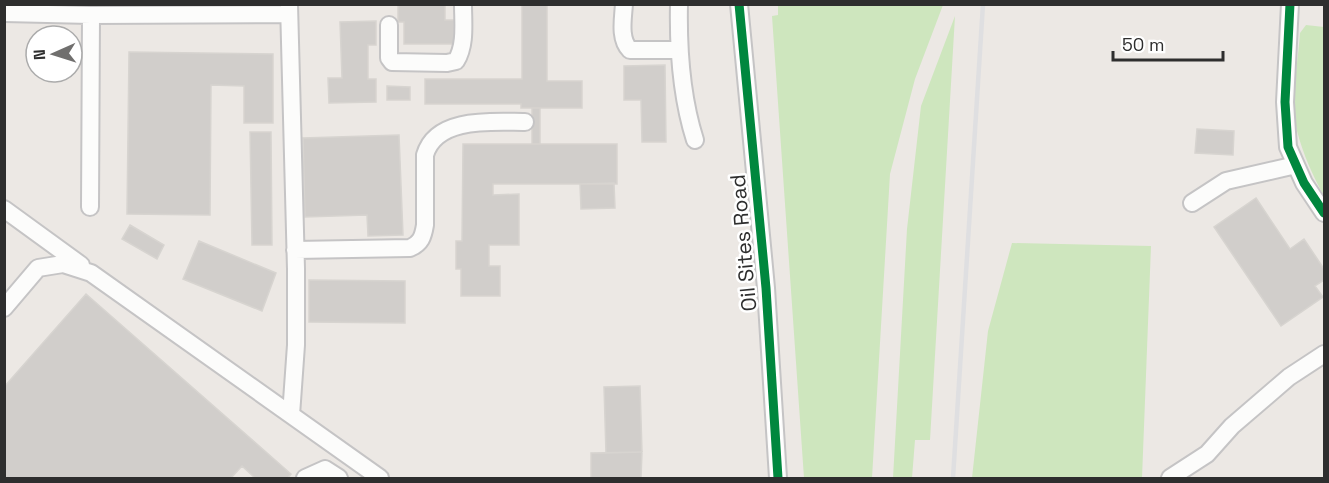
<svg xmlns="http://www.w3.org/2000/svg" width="1329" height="483" viewBox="0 0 1329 483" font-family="'Space Grotesk',sans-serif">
  <rect width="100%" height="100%" fill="#ece8e4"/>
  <path fill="#cee6be" d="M 778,5 L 943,5 L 915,79 L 890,174 L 872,478 L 804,478 L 772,16 L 778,15 Z
    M 955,16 L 930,440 L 915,440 L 912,478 L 893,478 L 907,229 L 921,106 Z
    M 1306,25 L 1324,27 L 1324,196 C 1313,176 1303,154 1297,131 C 1290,102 1298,63 1300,33 Z
    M 1012,243 L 1151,246 L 1142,478 L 972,478 L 988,331 Z"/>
  <path fill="#d1cecb" stroke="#d7d4d0" stroke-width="1.5" d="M 398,4 L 445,4 L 445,20 L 454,20 L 454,44 L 404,44 L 404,22 L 398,22 Z
    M 522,4 L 547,4 L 547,81 L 582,81 L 582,108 L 521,108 L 521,104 L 425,104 L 425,79 L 522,79 Z
    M 376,21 L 376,45 L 368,45 L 368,79 L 376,79 L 376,102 L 329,103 L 328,78 L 342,78 L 340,22 Z
    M 129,52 L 273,54 L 273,123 L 244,123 L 244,86 L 211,85 L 210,215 L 127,214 Z
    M 665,65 L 666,142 L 642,142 L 641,100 L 624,100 L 624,66 Z
    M 387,86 L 410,87 L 410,100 L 387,100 Z
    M 532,108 L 540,108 L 540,144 L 532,144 Z
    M 1197,129 L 1234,131 L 1233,155 L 1195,153 Z
    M 250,132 L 271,132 L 272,245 L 252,245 Z
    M 399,135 L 403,235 L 368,236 L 367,215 L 305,217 L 303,138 Z
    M 463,144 L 617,144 L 617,184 L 493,184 L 493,195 L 519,194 L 519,245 L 489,245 L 489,266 L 500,266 L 500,296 L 461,296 L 461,269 L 456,269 L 456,241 L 462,241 Z
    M 614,183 L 615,208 L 581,209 L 580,184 Z
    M 1256,198 L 1290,249 L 1304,239 L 1324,269 L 1324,280 L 1315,286 L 1323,297 L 1281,326 L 1214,227 Z
    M 130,225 L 164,245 L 157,259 L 122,239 Z
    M 199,241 L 276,273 L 262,311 L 183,279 Z
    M 309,280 L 405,281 L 405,323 L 309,322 Z
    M 86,294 L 291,474 L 288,478 L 255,478 L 242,466 L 231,478 L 4,478 L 4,387 Z
    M 640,386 L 642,452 L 606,453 L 604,387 Z
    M 642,452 L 641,478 L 591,478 L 591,453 Z"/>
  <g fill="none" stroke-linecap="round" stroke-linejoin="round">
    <defs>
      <path id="minor" d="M 289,4 L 296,269 L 296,345 L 291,415
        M 624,4 C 623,19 619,39 630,50 L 678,50
        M 679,4 C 678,51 681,96 695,140
        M 739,4 L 766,288 L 778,478
        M 1290,4 L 1285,102 L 1288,147 L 1304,183 L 1324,213
        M 4,13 L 91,15
        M 389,25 L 389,58 L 392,62 L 447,63 L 456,61 C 466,45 463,23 463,4
        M 1192,203 L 1226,181 L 1296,165
        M 90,207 L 91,15 L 289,14
        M 4,209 L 81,265
        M 295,250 L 410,248 C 421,243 423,237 425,225 L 425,155 C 436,116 494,122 525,122
        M 4,308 L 38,268 L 63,264 L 91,273 L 380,478
        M 305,478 L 325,469 L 339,478
        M 1170,478 L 1207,454 L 1232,426 L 1289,377 L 1324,354"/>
    </defs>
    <use href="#minor" stroke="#c5c4c5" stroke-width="20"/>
    <use href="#minor" stroke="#fcfcfb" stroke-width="16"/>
    <path stroke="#dfdfe1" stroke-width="4.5" d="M 953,478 L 983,4"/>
    <defs>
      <path id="cycleway" d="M 739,4 L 766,288 L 778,478
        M 1290,4 L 1285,102 L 1288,147 L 1304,183 L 1324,213"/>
    </defs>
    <use href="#cycleway" stroke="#fff" stroke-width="13"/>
    <use href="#cycleway" stroke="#00873e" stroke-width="9"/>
  </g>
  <g text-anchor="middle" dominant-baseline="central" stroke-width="5" stroke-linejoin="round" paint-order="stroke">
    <g font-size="21" fill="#2e2e2e" stroke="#fff">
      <text transform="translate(743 243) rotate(-95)">Oil Sites Road</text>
    </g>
  </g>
  <rect width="1329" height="483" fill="none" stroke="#2e2e2e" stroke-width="12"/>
  <g transform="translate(54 54) rotate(267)"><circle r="28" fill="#ffffff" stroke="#ababab" stroke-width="1.5"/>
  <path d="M0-4.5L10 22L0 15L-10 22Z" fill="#706f6e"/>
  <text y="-9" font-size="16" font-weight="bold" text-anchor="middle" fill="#2e2e2e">N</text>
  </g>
  <path d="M1113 51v9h110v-9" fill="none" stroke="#2e2e2e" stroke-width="3"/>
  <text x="1122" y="51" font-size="18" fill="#2e2e2e" stroke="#ffffff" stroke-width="4.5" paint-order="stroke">50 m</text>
</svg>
